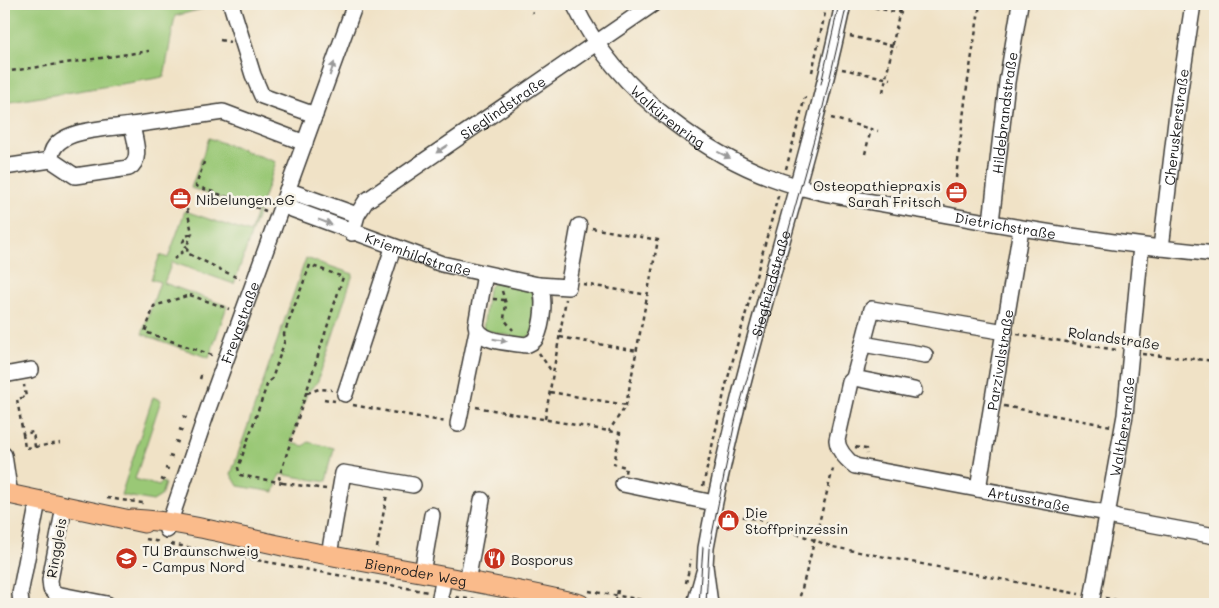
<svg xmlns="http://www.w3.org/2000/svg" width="1219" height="608" viewBox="0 0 1219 608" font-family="Mali,sans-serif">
  <rect width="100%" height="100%" fill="#f7f3e8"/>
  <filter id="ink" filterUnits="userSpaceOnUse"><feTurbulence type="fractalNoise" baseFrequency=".02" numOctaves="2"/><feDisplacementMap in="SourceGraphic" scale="10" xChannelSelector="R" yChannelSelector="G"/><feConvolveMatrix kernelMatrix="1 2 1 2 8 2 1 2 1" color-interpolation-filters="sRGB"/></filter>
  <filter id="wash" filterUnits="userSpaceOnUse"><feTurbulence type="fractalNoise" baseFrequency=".0096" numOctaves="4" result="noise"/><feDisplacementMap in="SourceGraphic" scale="20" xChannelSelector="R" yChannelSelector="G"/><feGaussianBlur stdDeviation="1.12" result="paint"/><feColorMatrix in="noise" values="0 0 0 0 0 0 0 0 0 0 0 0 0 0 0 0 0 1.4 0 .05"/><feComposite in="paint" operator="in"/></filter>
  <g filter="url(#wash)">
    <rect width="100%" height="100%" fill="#f0e2c6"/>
    <path fill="#9ac876" stroke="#5b7249" d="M 4,4 L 227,4 L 228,7 L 214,6 L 175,16 L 164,77 L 4,103 Z
      M 209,138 L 276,162 L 234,284 L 172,262 L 164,283 L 227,306 L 209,358 L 142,334 L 160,282 L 151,279 L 160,255 L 168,258 L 185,211 L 250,233 L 257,211 L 191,188 Z
      M 306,258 L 353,274 L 318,381 L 307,393 L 291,443 L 304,446 L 308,442 L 334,448 L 326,482 L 280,474 L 274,492 L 238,486 L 231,474 Z
      M 499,282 L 535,289 L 539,296 L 532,334 L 525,339 L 483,330 L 488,289 L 493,283 Z
      M 153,397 L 161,400 L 135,479 L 159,486 L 161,482 L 165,483 L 161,496 L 153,501 L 121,495 Z"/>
  </g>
  <g filter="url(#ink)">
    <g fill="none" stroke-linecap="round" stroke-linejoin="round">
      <defs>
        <g id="minor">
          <path d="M 231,4 L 253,75 L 262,96 L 315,115"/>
          <path id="s1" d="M 574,4 C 616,93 716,167 811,190 C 858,201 906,207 953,216 C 1040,232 1127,245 1215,254"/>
          <path d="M 132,125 C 134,139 143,159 129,168 L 75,176 L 51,160 C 49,128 109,129 132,125 Z"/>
          <path d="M 132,125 L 223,112 L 305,143"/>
          <path d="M 4,167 L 51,160"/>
          <path d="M 287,190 L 357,215"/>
          <path id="s2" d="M 281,205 L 442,264 L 538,285 C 547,294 542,327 536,338 C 533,343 530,343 526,345 C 510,342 479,343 476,325 L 485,274"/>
          <path id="s3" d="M 991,222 L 1007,82 L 1020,4"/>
          <path id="s4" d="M 352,233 L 357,215 L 366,201 L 653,4"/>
          <path id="s5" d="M 1161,248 L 1179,96 L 1193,4"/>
          <path d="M 538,285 L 568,287 L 579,226"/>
          <path id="s6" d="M 1005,332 L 872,309 L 854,378 L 850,382 L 837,440 C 838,451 846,459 855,466 L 1107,513 L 1117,518 L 1215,536"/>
          <path d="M 863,344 L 925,355"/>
          <path d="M 4,375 L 31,370"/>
          <path d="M 854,378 L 914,390"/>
          <path d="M 345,394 L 393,248"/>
          <path d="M 458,424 L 477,331"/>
          <path d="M 4,455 L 10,495"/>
          <path d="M 623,484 L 714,503"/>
          <path id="s7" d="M 978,489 L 1021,229"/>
          <path d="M 64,507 L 50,580 L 51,589 L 56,594 L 107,604"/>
          <path id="s8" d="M 167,530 L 209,406 L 355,4"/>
          <path d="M 329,555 L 343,473 L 413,485"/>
          <path d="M 422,573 L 432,515"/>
          <path d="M 444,577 L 440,597 L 444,604"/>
          <path d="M 467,582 L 482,500"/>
          <path d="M 21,604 L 20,594 L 38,501"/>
          <path d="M 695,604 L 704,572"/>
          <path id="s9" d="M 710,604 L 705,566 L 706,548 C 739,364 804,187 843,4"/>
          <path id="s10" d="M 1091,604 L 1125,415 L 1141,246"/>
        </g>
        <g id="major">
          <path d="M 4,493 L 144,523"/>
          <path id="s11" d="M 132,519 C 193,522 248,540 307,551 C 398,569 490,583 580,604"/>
        </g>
      </defs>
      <use href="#minor" stroke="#3c3a36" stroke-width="18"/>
      <use href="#major" stroke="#3c3a36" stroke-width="21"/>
      <path stroke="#3c3a36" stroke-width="2.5" stroke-dasharray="4 4" stroke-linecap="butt" d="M 529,4 L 533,13
        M 859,4 L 904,14
        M 850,36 L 897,47
        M 220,40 L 230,42
        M 4,44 L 7,72
        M 842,69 L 890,79
        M 4,72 L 149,51
        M 812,72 L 827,4
        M 883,92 L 901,4
        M 831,118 L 878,131
        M 865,154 L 871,129
        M 204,162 L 196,186 L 266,211
        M 786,169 L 805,97
        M 956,178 L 966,93 L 980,4
        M 187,209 L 192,233 L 188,243 L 187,253 L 240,279
        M 592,228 L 658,240 L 626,405 L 609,431
        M 174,259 L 187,248 L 183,242 L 186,236 L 192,234
        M 583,284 L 648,295
        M 502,291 L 506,304 L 504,319 L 513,330
        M 493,299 L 504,300
        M 1017,334 L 1117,350
        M 560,337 L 637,351
        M 539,353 L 550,369 L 554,370
        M 1142,354 L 1215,361
        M 212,355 L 145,332 L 154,306 L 190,295 L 229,309
        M 200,379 L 201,376 L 204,377
        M 550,392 L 626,405
        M 307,393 L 319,389 L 332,390
        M 324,399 L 335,401
        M 353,405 L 446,422
        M 1004,406 L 1111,426
        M 476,407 L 620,433 L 614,464 L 626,467 L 625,473
        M 183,416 L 188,419
        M 545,419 L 566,299
        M 179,429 L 184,431
        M 23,434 L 25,448 L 35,447 L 33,432 L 23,434 L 17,399 L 26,397 L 24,385
        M 175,441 L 180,443
        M 35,447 L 60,443
        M 855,447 L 866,449 L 867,454
        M 169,456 L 175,458
        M 165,468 L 172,470
        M 161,479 L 168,482
        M 283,483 L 240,475 L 238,468 L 268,382 L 272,379 L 285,340 L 284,334 L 310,265 L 343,277 L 279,478 L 283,483 L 326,489
        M 703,486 L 726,385 L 779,193
        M 107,498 L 143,503
        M 727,514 L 757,519 L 833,547 L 1079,594
        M 146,539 L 160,542
        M 171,544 L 428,592
        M 377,548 L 387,494
        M 686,583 L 691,559
        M 589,591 L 667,604
        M 456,597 L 496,604
        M 1105,598 L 1136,604
        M 616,602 L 618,590
        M 658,604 L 661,599
        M 798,604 L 834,465"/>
      <use href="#minor" stroke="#fff" stroke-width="15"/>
      <use href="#major" stroke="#fabb8b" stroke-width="19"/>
      <path stroke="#1c1c1c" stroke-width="1" d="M 821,84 L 839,4
        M 699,604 L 703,547
        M 706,604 L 709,549 L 735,422 L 823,107 L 847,4"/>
    </g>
    <defs><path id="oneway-solid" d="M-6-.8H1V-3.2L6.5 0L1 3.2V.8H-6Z" transform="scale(1.25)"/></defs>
    <g fill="#999">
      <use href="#oneway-solid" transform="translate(332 69) rotate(-71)"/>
      <use href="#oneway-solid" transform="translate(442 149) rotate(146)"/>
      <use href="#oneway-solid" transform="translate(724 155) rotate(27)"/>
      <use href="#oneway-solid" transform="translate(325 222) rotate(21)"/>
      <use href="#oneway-solid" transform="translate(500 340) rotate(10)"/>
    </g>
  </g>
  <defs>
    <symbol id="office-disc" viewBox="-11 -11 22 22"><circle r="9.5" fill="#c8321e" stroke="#f7f3e8"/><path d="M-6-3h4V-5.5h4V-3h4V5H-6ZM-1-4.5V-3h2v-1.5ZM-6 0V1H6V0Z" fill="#fff"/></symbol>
    <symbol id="shop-disc" viewBox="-11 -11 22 22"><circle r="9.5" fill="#c8321e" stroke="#f7f3e8"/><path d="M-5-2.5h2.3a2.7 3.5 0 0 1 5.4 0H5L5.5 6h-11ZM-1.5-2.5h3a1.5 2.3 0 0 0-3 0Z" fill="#fff"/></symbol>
    <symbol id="university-disc" viewBox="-11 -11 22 22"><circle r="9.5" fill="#c8321e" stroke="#f7f3e8"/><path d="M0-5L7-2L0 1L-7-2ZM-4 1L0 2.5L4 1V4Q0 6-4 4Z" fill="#fff"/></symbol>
    <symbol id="restaurant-disc" viewBox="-11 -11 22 22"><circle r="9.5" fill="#c8321e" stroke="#f7f3e8"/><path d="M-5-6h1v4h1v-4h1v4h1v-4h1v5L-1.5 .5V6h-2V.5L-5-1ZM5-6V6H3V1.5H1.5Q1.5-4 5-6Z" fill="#fff"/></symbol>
  </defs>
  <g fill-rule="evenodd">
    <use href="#office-disc" x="944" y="180" width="25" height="25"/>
    <use href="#office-disc" x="168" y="186" width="25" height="25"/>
    <use href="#shop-disc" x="716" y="508" width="25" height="25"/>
    <use href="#university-disc" x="114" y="546" width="25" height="25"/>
    <use href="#restaurant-disc" x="482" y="546" width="25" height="25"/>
  </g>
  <g text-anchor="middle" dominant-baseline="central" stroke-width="5" stroke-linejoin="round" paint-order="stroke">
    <g font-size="14" fill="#1c1c1c" stroke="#f7f3e8">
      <text stroke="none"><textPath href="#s4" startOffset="201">Sieglindstraße</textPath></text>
      <text stroke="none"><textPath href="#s3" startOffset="110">Hildebrandstraße</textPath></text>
      <text stroke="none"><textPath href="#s1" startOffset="148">Walkürenring</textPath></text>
      <text stroke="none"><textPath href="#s5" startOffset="122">Cheruskerstraße</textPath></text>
      <text stroke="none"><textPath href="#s1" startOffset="508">Dietrichstraße</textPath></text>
      <text stroke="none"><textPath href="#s2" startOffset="146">Kriemhildstraße</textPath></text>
      <text stroke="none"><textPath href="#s9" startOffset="329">Siegfriedstraße</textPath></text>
      <text stroke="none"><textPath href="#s8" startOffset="220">Freyastraße</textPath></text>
      <text transform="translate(1114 338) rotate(8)">Rolandstraße</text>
      <text stroke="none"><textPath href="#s7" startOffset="131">Parzivalstraße</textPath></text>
      <text stroke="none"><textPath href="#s10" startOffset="180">Waltherstraße</textPath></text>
      <text stroke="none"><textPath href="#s6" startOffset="481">Artusstraße</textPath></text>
      <text transform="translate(56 548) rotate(-80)">Ringgleis</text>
      <text stroke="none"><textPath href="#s11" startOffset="289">Bienroder Weg</textPath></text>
    </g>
    <g font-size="14" fill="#1c1c1c" stroke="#f7f3e8" text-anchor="start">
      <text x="941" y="185" text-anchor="end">Osteopathiepraxis<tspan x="941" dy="16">Sarah Fritsch</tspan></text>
      <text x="196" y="199">Nibelungen.eG</text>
      <text x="745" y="512">Die<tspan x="745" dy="16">Stoffprinzessin</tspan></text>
      <text x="142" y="550">TU Braunschweig<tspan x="142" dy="16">- Campus Nord</tspan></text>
      <text x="511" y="559">Bosporus</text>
    </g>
  </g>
  <rect width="1219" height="608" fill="none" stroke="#f7f3e8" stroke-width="20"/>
</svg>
